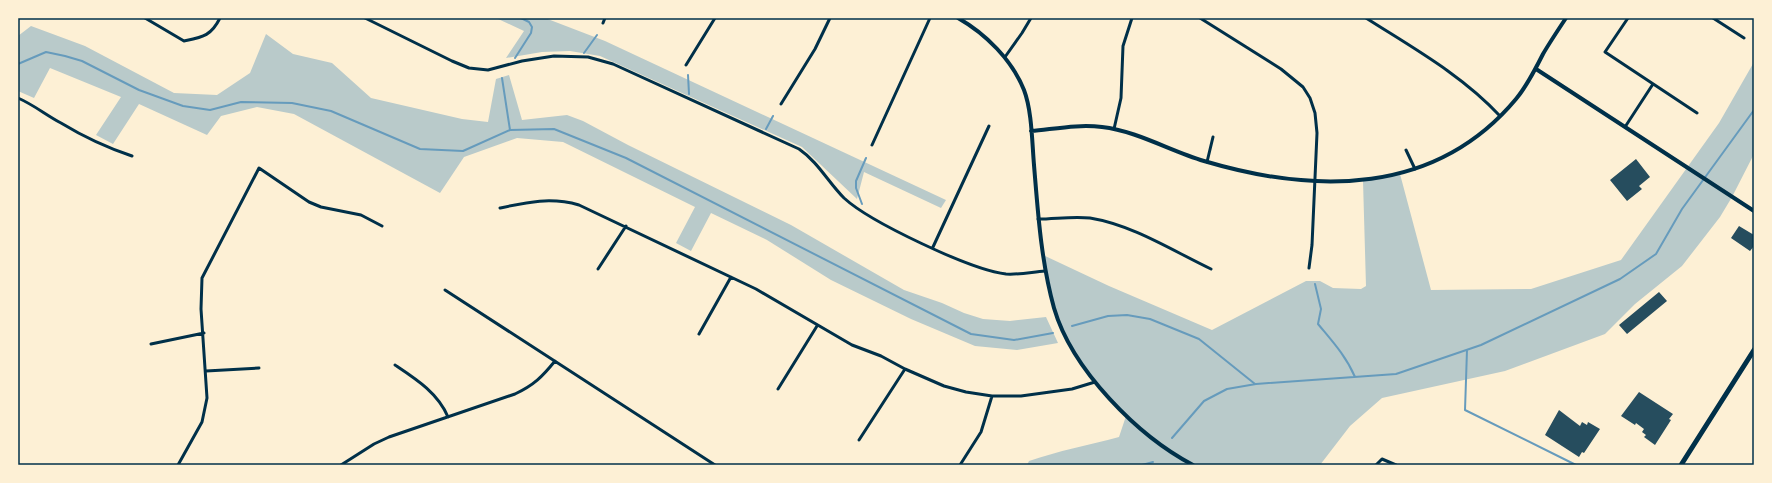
<svg xmlns="http://www.w3.org/2000/svg" width="1772" height="483" viewBox="0 0 1772 483" font-family="'PT Sans',sans-serif">
  <rect width="100%" height="100%" fill="#fdf0d5"/>
  <path fill="#b9caca" d="M 496,18 L 545,18 L 605,41 L 946,200 L 941,208 L 864,172 L 857,199 L 802,147 L 600,56 L 570,51 L 542,52 L 506,58 L 524,31 Z
    M 31,26 L 85,46 L 174,93 L 217,95 L 250,73 L 266,34 L 293,54 L 332,63 L 371,98 L 462,119 L 488,122 L 496,79 L 509,75 L 522,120 L 567,115 L 583,121 L 628,145 L 791,225 L 904,290 L 942,303 L 964,313 L 983,319 L 1010,321 L 1046,317 L 1058,343 L 1017,350 L 975,346 L 911,319 L 831,280 L 767,240 L 711,213 L 691,251 L 676,243 L 695,207 L 563,142 L 517,138 L 464,157 L 440,193 L 294,114 L 257,107 L 221,116 L 207,135 L 139,104 L 113,144 L 96,135 L 121,97 L 50,68 L 34,98 L 18,91 L 18,36 Z
    M 1754,62 L 1754,154 L 1732,197 L 1720,217 L 1682,266 L 1635,304 L 1605,334 L 1505,371 L 1382,398 L 1350,426 L 1320,465 L 1027,465 L 1029,461 C 1058,451 1089,445 1119,437 L 1126,416 C 1098,385 1068,351 1054,309 C 1049,292 1047,273 1043,255 L 1109,286 L 1212,330 L 1306,281 L 1320,281 L 1333,288 L 1361,289 L 1366,286 L 1363,181 L 1400,174 L 1431,290 L 1531,289 L 1621,260 L 1719,123 Z"/>
  <g fill="none" stroke-linecap="round" stroke-linejoin="round">
    <path stroke="#669bbc" stroke-width="2" d="M 584,53 L 597,35
      M 515,58 L 531,33 L 532,27 L 529,22 L 521,18
      M 18,64 L 46,52 L 65,56 L 82,61 L 139,90 L 183,106 L 210,110 L 241,102 L 292,103 L 331,111 L 420,149 L 463,151 L 510,130 L 554,129 L 626,158 L 971,334 L 1014,340 L 1053,333
      M 688,75 L 689,94
      M 502,78 L 510,130
      M 766,129 L 773,116
      M 862,204 L 856,188 L 856,181 L 866,158
      M 1315,284 L 1321,309 L 1318,324 C 1332,341 1346,356 1355,377
      M 1072,326 L 1108,316 L 1127,315 L 1150,319 L 1199,339 L 1255,384
      M 1467,350 L 1465,410 L 1576,465
      M 1172,438 L 1204,401 L 1227,389 L 1256,384 L 1396,374 L 1481,345 L 1620,279 L 1656,254 L 1682,209 L 1754,110
      M 1142,465 L 1153,462"/>
  </g>
  <path fill="#264d5e" d="M 1636,159 L 1650,177 L 1639,186 L 1642,189 L 1627,201 L 1610,180 Z
    M 1739,226 L 1754,235 L 1754,246 L 1750,251 L 1731,238 Z
    M 1659,292 L 1667,301 L 1627,334 L 1619,325 Z
    M 1639,392 L 1673,414 L 1669,419 L 1671,420 L 1655,445 L 1644,437 L 1646,435 L 1642,432 L 1644,429 L 1636,423 L 1635,425 L 1621,416 Z
    M 1559,410 L 1580,426 L 1582,422 L 1587,425 L 1588,422 L 1600,429 L 1584,453 L 1582,452 L 1579,457 L 1545,435 Z"/>
  <g fill="none" stroke-linecap="round" stroke-linejoin="round">
    <path stroke="#003049" stroke-width="3" d="M 145,18 L 184,41 C 203,37 211,36 220,18
      M 365,18 L 452,61 L 469,68 L 488,70 L 522,61 L 554,56 L 588,57 L 613,64 L 799,149 C 818,162 828,182 844,198 C 870,222 971,270 1006,274 C 1018,275 1032,272 1045,271
      M 1200,18 L 1281,69 L 1303,87 L 1310,98 L 1315,113 L 1317,133 L 1312,245 L 1309,268
      M 1366,18 C 1413,48 1462,75 1500,116
      M 1628,18 L 1605,52 L 1697,113
      M 1713,18 L 1744,38
      M 603,23 L 605,18
      M 1005,57 L 1022,33 L 1031,18
      M 686,65 L 715,18
      M 18,98 C 34,105 46,115 61,123 C 84,137 108,148 132,156
      M 781,104 L 815,49 L 830,18
      M 1625,127 L 1653,84
      M 1114,129 L 1121,98 L 1123,46 L 1132,18
      M 872,145 L 930,18
      M 1406,150 L 1415,169
      M 1207,162 L 1213,137
      M 500,208 C 528,202 551,197 579,205 L 756,289 L 852,345 L 881,356 L 905,369 L 944,386 L 966,392 L 992,396 L 1021,396 L 1072,389 L 1095,382
      M 1038,219 C 1055,219 1073,216 1090,218 C 1133,225 1173,251 1211,269
      M 933,247 L 989,126
      M 598,269 L 626,226
      M 445,290 L 715,465
      M 699,334 L 731,277
      M 151,344 L 204,333
      M 395,365 C 416,379 438,393 448,417
      M 206,371 L 259,368
      M 778,389 L 817,326
      M 859,440 L 905,369
      M 178,465 L 202,422 L 207,398 L 201,309 L 202,278 L 259,168 L 309,202 L 321,207 L 361,215 L 382,226
      M 341,465 L 374,444 L 389,437 L 515,394 C 534,385 542,377 555,361
      M 960,465 L 981,432 L 992,396
      M 1376,465 L 1382,459 L 1396,465"/>
    <path stroke="#003049" stroke-width="4" d="M 958,18 C 986,34 1012,60 1024,90 C 1032,111 1032,142 1034,165 C 1038,213 1041,261 1054,308 C 1072,370 1138,436 1193,465
      M 1536,69 L 1754,211
      M 1031,131 C 1054,129 1078,124 1102,127 C 1137,131 1170,151 1204,161 C 1315,194 1435,196 1516,99 C 1527,86 1535,70 1543,54 C 1550,42 1558,30 1566,18"/>
    <path stroke="#003049" stroke-width="5" d="M 1681,465 L 1754,350"/>
  </g>
  <rect width="1772" height="483" fill="none" stroke="#fdf0d5" stroke-width="38"/>
  <rect x="19" y="19" width="1734" height="445" fill="none" stroke="#003049" stroke-width="1.5"/>
</svg>
